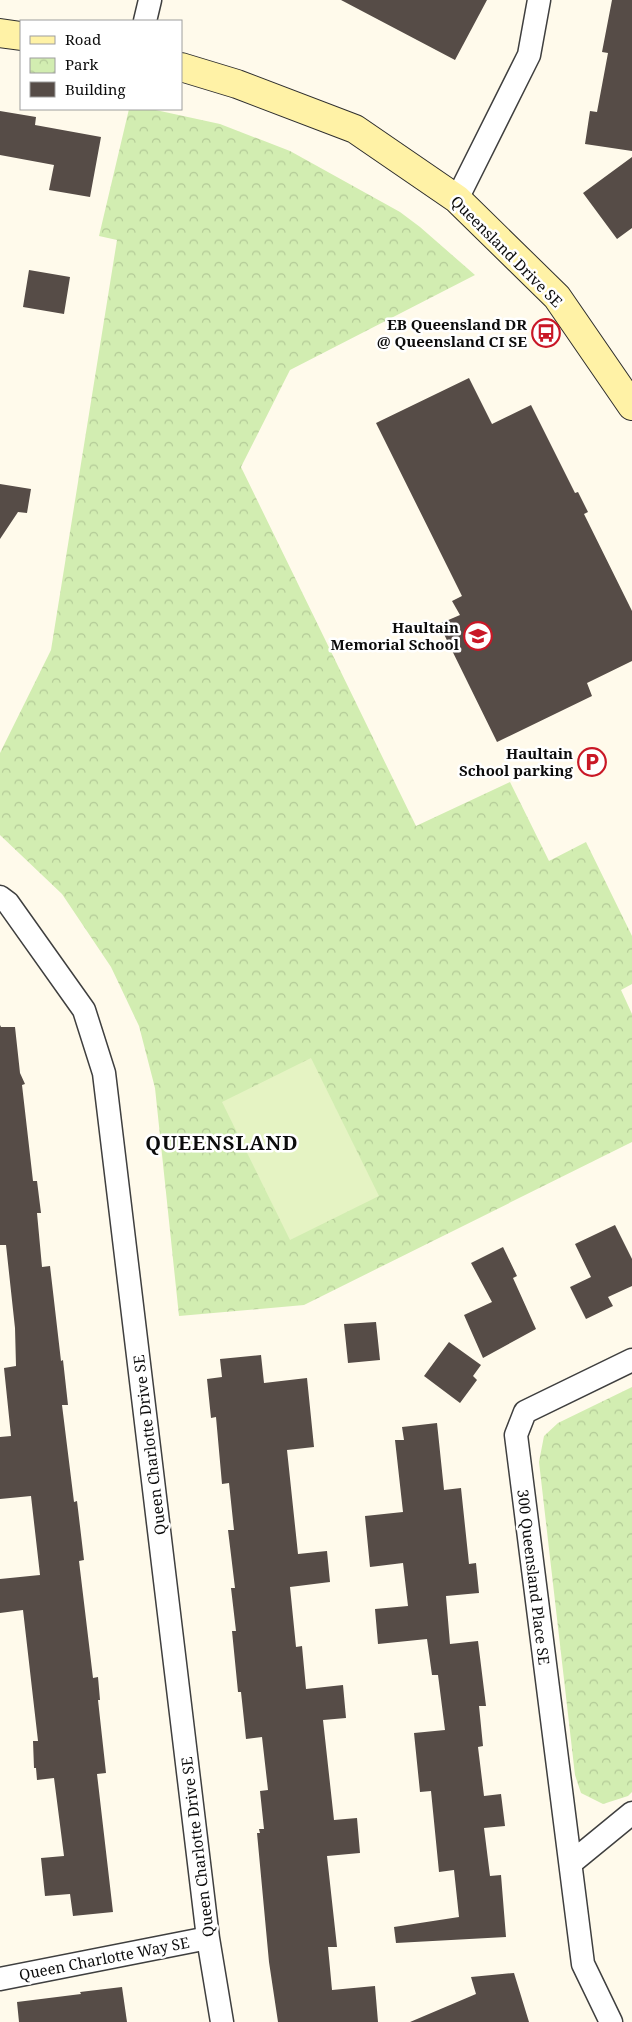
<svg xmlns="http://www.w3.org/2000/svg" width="632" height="2022" viewBox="0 0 632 2022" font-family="'Noto Serif',serif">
  <defs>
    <pattern id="park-crowns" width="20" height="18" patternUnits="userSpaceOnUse" patternTransform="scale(1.25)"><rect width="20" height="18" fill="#d2edb1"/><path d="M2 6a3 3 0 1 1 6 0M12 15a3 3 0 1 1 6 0" fill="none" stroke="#b3ca97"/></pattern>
  </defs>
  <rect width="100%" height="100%" fill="#fffaeb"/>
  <path fill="url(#park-crowns)" d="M 129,109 L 151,109 L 220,124 L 290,151 L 400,212 L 420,227 L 475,275 L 290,370 L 241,467 L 416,826 L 510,782 L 549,861 L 586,842 L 632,936 L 632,984 L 621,990 L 632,1014 L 632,1142 L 304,1305 L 179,1316 L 155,1088 L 139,1026 L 111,967 L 62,894 L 0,835 L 0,753 L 51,650 L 117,240 L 99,236 Z
    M 632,1387 L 632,1792 L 628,1796 L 603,1804 L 581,1793 L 575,1775 L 539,1462 L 544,1436 L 558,1423 Z"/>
  <path fill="#e5f3c3" d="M 311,1058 L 379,1196 L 290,1240 L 222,1102 Z"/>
  <path fill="#564c47" d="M 341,0 L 487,0 L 455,60 Z
    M 612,0 L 632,0 L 632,151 L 585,144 L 590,111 L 597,112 L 608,53 L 602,52 Z
    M 0,111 L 36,117 L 35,125 L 101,137 L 90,197 L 49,190 L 54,165 L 0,155 Z
    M 632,157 L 632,228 L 617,239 L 583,193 Z
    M 29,270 L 70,277 L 64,314 L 23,307 Z
    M 469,378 L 492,424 L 531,405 L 575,493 L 578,492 L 588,512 L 584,514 L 632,611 L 632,661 L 587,683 L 592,696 L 497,742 L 439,624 L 460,615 L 452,601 L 462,596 L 376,423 Z
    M 0,484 L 31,489 L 27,513 L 18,512 L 0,539 Z
    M 0,1025 L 1,1027 L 15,1027 L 20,1073 L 25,1084 L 22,1085 L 33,1181 L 37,1181 L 41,1213 L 37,1213 L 42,1267 L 50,1266 L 61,1361 L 63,1360 L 68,1405 L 62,1405 L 74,1502 L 77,1501 L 84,1560 L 79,1561 L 93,1678 L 98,1677 L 100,1700 L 98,1700 L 106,1773 L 97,1774 L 113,1912 L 73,1916 L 70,1894 L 45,1896 L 41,1858 L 64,1856 L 54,1778 L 37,1780 L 36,1768 L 34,1768 L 33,1741 L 38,1741 L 23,1610 L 0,1613 L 0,1579 L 40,1575 L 31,1496 L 0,1499 L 0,1437 L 11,1436 L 4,1368 L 16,1366 L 15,1328 L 6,1245 L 0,1245 Z
    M 615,1225 L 632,1259 L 632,1286 L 608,1297 L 613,1306 L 586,1319 L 570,1287 L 591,1277 L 575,1244 Z
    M 503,1247 L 517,1276 L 513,1278 L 536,1329 L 483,1358 L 464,1315 L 492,1302 L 471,1263 Z
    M 376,1322 L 380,1360 L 348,1363 L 344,1324 Z
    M 449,1342 L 481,1365 L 473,1376 L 477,1380 L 460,1403 L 424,1376 Z
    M 261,1355 L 264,1383 L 307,1378 L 314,1447 L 287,1450 L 298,1554 L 327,1551 L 330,1582 L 290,1587 L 296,1647 L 302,1646 L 306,1689 L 343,1685 L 346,1718 L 323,1720 L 334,1820 L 357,1818 L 360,1853 L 327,1856 L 337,1947 L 328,1947 L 332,1990 L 375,1986 L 378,2022 L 278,2022 L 269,1962 L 257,1833 L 260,1833 L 259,1829 L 264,1829 L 260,1791 L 268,1790 L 262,1737 L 246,1739 L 241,1692 L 238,1692 L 232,1631 L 236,1631 L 231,1588 L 235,1588 L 228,1530 L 234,1530 L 229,1483 L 222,1484 L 216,1417 L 211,1418 L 207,1379 L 222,1377 L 220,1359 Z
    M 437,1423 L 444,1490 L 461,1488 L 469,1564 L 476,1563 L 479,1593 L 446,1596 L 450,1644 L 478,1641 L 486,1706 L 479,1706 L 483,1746 L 478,1747 L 484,1796 L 501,1794 L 505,1826 L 484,1828 L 490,1876 L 501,1875 L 506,1937 L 396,1943 L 394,1927 L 459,1917 L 454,1870 L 439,1872 L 431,1791 L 420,1792 L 414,1733 L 445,1730 L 438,1675 L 432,1675 L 427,1639 L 378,1644 L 375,1609 L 408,1606 L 403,1563 L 370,1567 L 365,1516 L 403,1512 L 395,1440 L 404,1440 L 402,1427 Z
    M 514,1973 L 529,2022 L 410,2022 L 476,1994 L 471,1977 Z
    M 122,1987 L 127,2022 L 19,2022 L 17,2002 L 81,1994 L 80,1992 Z"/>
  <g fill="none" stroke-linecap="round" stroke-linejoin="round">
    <defs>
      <path id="street" d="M 145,21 L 150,0
        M 457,199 L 529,55 L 539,0
        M 0,897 L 8,903 L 84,1010 L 104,1073 L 208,1938 L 222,2022
        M 571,1863 L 632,1813
        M 0,1979 L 208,1938
        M 611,2022 L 583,1964 L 516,1435 L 525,1412 L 632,1360"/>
      <path id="secondary" d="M 0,33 L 21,36
        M 181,67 L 237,84 L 355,129 L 457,199 L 557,297 L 632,406"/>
    </defs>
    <use href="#street" stroke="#3f3f3f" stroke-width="25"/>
    <use href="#secondary" stroke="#2e2e2e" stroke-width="30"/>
    <use href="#street" stroke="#fff" stroke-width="22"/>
    <use href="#secondary" stroke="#fff2a6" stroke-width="28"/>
  </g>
  <defs>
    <symbol id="bus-ring" viewBox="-11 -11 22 22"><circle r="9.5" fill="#fff" stroke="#c91726" stroke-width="1.5"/><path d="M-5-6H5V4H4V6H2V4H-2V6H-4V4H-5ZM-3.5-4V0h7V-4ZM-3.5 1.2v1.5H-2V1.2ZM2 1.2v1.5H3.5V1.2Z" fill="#c91726"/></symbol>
    <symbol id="school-ring" viewBox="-11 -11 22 22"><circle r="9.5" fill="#fff" stroke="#c91726" stroke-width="1.5"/><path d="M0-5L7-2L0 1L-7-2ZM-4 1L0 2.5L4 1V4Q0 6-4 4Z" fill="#c91726"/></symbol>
    <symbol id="parking-ring" viewBox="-11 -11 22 22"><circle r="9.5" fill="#fff" stroke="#c91726" stroke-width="1.5"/><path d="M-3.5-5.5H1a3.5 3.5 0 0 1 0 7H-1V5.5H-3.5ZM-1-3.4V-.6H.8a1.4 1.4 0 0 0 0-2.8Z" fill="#c91726"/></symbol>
  </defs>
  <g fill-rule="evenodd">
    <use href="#bus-ring" x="530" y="317" width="32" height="32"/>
    <use href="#school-ring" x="462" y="620" width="32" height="32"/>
    <use href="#parking-ring" x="576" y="746" width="32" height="32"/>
  </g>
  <g text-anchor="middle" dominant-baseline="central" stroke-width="5" stroke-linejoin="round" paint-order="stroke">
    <g font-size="15" fill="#0c0c0c" stroke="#fff">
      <text transform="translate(507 251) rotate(45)">Queensland Drive SE</text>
      <text transform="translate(149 1445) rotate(-97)">Queen Charlotte Drive SE</text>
      <text transform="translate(534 1577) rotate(83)">300 Queensland Place SE</text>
      <text transform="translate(197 1847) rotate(-97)">Queen Charlotte Drive SE</text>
      <text transform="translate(104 1958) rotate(-11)">Queen Charlotte Way SE</text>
    </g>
    <g font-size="15" font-weight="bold" fill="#0c0c0c" stroke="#fff" text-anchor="end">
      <text x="527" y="324">EB Queensland DR<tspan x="527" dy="17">@ Queensland CI SE</tspan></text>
      <text x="459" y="627">Haultain<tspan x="459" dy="17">Memorial School</tspan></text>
      <text x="573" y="753">Haultain<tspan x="573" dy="17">School parking</tspan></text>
    </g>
    <g font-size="20" font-weight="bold" letter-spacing="1" fill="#0c0c0c" stroke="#fff">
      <text x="222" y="1142">QUEENSLAND</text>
    </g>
  </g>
  <rect x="20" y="20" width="162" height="90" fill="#ffffff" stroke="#9e9e9e"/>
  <rect x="30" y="36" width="25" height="8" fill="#fff2a6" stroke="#9e9e9e"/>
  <text x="65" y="45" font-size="15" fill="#0c0c0c">Road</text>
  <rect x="30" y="58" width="25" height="15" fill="url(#park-crowns)" stroke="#9e9e9e"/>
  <text x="65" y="70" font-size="15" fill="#0c0c0c">Park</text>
  <rect x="30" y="82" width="25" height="15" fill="#564c47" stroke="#9e9e9e"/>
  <text x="65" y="95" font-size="15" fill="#0c0c0c">Building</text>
</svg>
